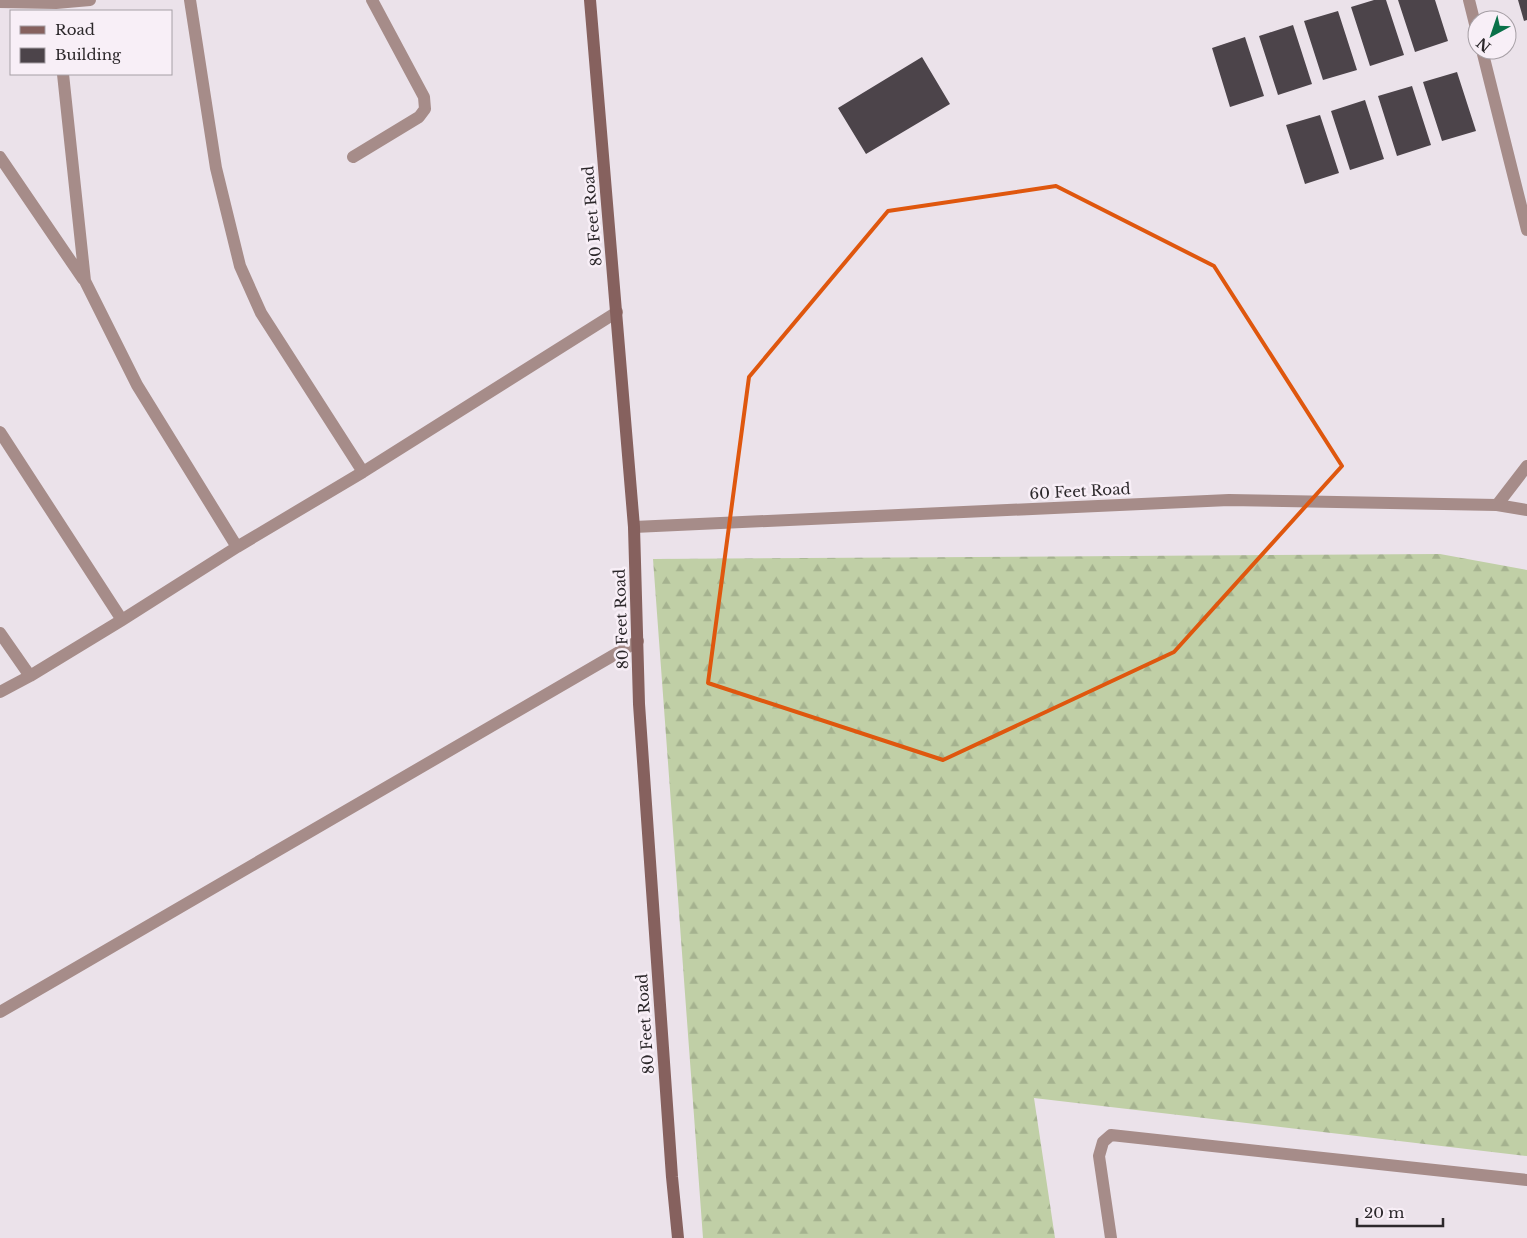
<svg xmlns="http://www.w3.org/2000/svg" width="1527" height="1238" viewBox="0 0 1527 1238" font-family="'Libre Baskerville',serif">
  <defs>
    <pattern id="forest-firs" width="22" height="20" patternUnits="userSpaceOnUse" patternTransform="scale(1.25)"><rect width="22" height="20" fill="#c0cfa6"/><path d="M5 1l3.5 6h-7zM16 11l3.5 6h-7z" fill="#a5b28f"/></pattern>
  </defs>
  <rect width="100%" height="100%" fill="#ebe2ea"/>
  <path fill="url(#forest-firs)" d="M 1440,554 L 1527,570 L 1527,1156 L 1034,1098 L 1055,1238 L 703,1238 L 653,559 Z"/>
  <path fill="#4c444a" d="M 1374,0 L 1386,0 L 1404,55 L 1370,66 L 1351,7 Z
    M 1398,0 L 1435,0 L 1448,41 L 1415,52 Z
    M 1518,0 L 1527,0 L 1527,20 L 1524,21 Z
    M 1338,11 L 1357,70 L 1323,80 L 1304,21 Z
    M 1293,25 L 1312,84 L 1278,95 L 1259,36 Z
    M 1245,37 L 1264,96 L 1230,107 L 1212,48 Z
    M 922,57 L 950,104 L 866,154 L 838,108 Z
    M 1457,72 L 1476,131 L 1442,141 L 1423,82 Z
    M 1412,86 L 1431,145 L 1397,156 L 1378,96 Z
    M 1365,100 L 1384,159 L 1350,170 L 1331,111 Z
    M 1320,115 L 1339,173 L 1305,184 L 1286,125 Z"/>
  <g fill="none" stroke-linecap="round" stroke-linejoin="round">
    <path stroke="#a68c89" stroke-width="12" d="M 190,0 L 216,168 L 240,266 L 261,313 L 363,472
      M 1469,0 L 1477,32
      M 0,2 L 56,3 L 90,0
      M 1482,50 L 1527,230
      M 63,74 L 85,281 L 137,385 L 237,547
      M 0,157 L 83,279
      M 353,157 L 419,117 L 425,109 L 424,97 L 372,0
      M 0,432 L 122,620
      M 1497,505 L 1527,466
      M 0,633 L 30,676
      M 0,692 L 30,676 L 122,620 L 237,547 L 363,472 L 617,312
      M 1111,1238 L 1099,1156 L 1103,1142 L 1111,1135 L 1527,1180"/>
    <path stroke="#a68c89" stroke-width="12" d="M 634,527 L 1229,500 L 1497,505 L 1527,510
      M 0,1012 L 638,641"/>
    <path stroke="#86615e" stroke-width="12" d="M 590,0 L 634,527 L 639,704 L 672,1177 L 678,1238"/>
  </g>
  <path fill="none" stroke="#df570e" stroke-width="4" stroke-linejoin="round" d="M 1056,186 L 1214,266 L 1342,466 L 1174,652 L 943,760 L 708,683 L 749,377 L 888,211 Z"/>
  <g text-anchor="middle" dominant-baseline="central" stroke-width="5" stroke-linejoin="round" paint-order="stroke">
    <g font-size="15" fill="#2c282b" stroke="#f8eff7">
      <text transform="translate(592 216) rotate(-95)">80 Feet Road</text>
      <text transform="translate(1080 491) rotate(-3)">60 Feet Road</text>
      <text transform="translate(621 619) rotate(-92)">80 Feet Road</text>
      <text transform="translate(645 1024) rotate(-94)">80 Feet Road</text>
    </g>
  </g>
  <rect x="10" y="10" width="162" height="65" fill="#f8eff7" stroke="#a69fa5"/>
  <rect x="20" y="26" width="25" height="8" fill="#86615e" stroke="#a69fa5"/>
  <text x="55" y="35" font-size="15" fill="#2c282b">Road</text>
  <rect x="20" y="48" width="25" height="15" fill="#4c444a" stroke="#a69fa5"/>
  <text x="55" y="60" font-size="15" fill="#2c282b">Building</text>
  <g transform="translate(1492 35) rotate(220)"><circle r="24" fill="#f8eff7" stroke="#a69fa5"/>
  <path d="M0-4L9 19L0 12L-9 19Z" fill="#097149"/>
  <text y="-8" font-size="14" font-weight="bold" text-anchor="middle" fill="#2c282b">N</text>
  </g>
  <path d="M1357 1218v8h86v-8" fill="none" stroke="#2c282b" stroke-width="2.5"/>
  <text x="1364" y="1218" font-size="15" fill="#2c282b" stroke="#f8eff7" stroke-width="4" paint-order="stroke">20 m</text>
</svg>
